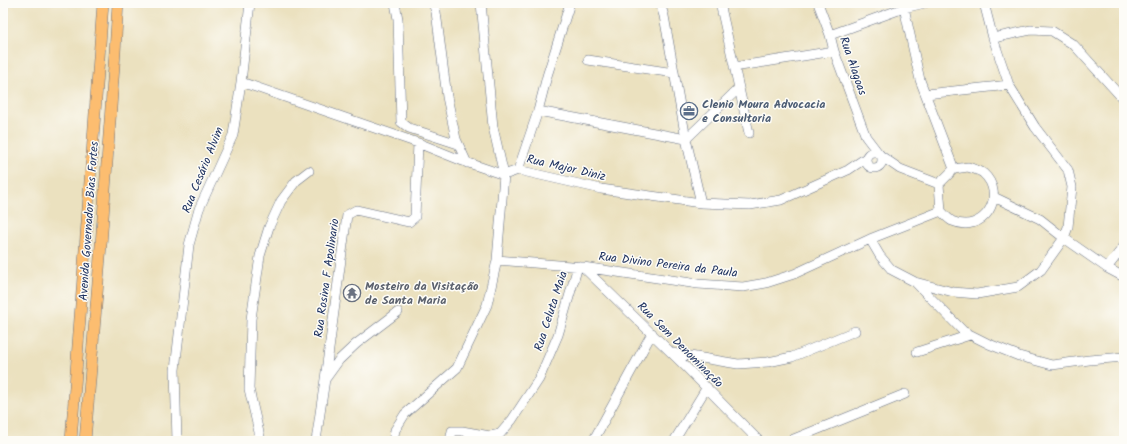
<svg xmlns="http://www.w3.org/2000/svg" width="1127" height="444" viewBox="0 0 1127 444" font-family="Kalam,sans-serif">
  <rect width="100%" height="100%" fill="#fdfcf7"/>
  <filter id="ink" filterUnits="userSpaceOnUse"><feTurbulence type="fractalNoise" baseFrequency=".025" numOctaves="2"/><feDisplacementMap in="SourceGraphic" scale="8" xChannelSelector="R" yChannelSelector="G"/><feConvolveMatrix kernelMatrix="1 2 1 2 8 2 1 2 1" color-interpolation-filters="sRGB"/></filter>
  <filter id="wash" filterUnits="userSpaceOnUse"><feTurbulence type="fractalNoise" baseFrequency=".012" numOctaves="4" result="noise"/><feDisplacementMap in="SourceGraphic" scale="16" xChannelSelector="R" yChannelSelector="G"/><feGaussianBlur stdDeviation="0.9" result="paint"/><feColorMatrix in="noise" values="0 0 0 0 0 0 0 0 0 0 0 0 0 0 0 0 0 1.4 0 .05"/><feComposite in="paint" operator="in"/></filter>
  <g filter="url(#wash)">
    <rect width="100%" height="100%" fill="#ebe1bf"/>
  </g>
  <g filter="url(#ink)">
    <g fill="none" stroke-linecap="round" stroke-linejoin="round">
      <defs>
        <path id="minor" d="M 395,3 L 398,19 L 401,122 L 409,128 L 458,144
          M 433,3 L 436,12 L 447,97 L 456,139 L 467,163
          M 660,3 L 664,16 L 686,139 L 701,203
          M 720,3 L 749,133
          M 818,3 L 830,35 L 834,51 L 866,137 L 879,154
          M 903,3 L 920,80 L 954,169
          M 830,35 L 904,8 L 925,3
          M 993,38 L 1031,30 L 1052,31 L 1074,45 L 1124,100
          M 588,60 L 674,73
          M 734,67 L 834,51
          M 241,82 L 418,143 L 463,161 L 504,175 L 518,170 L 601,189 L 701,203 L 750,205 L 781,200 L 848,170 L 866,158
          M 926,94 L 1009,85
          M 538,111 L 686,139 L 738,89
          M866 160a8 8 0 1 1 16 0a8 8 0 1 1-16 0Z
          M 881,156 L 900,169 L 939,184
          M 968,167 C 973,169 979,170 983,173 C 1008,195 984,235 952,221 C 948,219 944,214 941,211 L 939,184 L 954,169 Z
          M 518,170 L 538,111 L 547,76 L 570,3
          M 994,197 L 1040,219 L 1064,238 L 1107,268 L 1124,277
          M 870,239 L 880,256 L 892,270 L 915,282 L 953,292 L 977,294 L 1018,287 L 1041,270 L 1064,238 L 1068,227 L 1072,187 L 1068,170 L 1035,127 L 1009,85 L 993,38 L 984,3
          M 497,260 L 583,267 L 698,284 L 743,287 L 766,283 L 794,274 L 870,239 L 941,211
          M 583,267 L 685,366 L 759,441
          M 1107,268 L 1124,246
          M 916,283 L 963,331 L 989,344 L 1019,356 L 1052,365 L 1089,360 L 1124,357
          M 917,352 L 970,335
          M 672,353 L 738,364 L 768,362 L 792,357 L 855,331
          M 326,378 L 339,360 L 356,344 L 398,312
          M 177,441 L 175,370 L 189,245 L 199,209 L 233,135 L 241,82 L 250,3
          M 261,441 L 249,389 L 251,319 L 260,256 L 269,227 L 281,201 L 296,181 L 309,171
          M 316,441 L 325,379 L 347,215 L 356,210 L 409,222 L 415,217 L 418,143
          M 393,441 L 395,430 L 405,414 L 457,368 L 487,305 L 497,260 L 504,175 L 493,127 L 481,3
          M 450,441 L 452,431 L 462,431 L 490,436 L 500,434 L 512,420 L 539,379 L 558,335 L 578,266
          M 593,441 L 652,333
          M 674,441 L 707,387
          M 789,441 L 905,394"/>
        <path id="major" d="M 71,441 L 103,3
          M 85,441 L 101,245 L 115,52 L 118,3"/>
      </defs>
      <use href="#minor" stroke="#646d80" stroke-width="10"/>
      <use href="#major" stroke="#646d80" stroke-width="12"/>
      <use href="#minor" stroke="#fff" stroke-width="9"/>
      <use href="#major" stroke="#fcbd6f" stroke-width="11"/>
    </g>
  </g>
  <defs>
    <symbol id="office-ring" viewBox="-11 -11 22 22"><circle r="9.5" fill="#fdfcf7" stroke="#5c6f8a" stroke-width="1.5"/><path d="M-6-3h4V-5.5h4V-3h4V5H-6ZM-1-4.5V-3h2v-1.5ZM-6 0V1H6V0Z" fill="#5c6f8a"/></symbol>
    <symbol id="temple-ring" viewBox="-11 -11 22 22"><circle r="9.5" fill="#fdfcf7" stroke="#6b7280" stroke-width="1.5"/><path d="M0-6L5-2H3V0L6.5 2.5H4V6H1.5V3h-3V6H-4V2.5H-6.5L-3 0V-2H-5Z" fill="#6b7280"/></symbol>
  </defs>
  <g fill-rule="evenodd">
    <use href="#office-ring" x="679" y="101" width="20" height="20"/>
    <use href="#temple-ring" x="342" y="283" width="20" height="20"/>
  </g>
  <g text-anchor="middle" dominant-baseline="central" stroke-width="3" stroke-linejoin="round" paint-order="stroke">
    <g font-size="12" fill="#1b2f5e" stroke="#fdfcf7">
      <text transform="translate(853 66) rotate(71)">Rua Alagoas</text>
      <text transform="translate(566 168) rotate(13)">Rua Major Diniz</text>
      <text transform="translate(203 170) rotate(-68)">Rua Cesário Alvim</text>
      <text transform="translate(89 221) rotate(-86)">Avenida Governador Bias Fortes</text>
      <text transform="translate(668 265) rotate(7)">Rua Divino Pereira da Paula</text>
      <text transform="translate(327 278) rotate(-82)">Rua Rosina F Apolinario</text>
      <text transform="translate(551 311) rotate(-72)">Rua Celuta Maia</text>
      <text transform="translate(680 345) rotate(45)">Rua Sem Denominação</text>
    </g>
    <g font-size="12" font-weight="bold" fill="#4e5e75" stroke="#fdfcf7" text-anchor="start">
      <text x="702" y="104">Clenio Moura Advocacia<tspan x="702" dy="14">e Consultoria</tspan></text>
    </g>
    <g font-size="12" font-weight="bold" fill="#5b616d" stroke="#fdfcf7" text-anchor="start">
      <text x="365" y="286">Mosteiro da Visitação<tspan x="365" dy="14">de Santa Maria</tspan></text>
    </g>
  </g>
  <rect width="1127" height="444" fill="none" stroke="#fdfcf7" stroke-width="16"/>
</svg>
